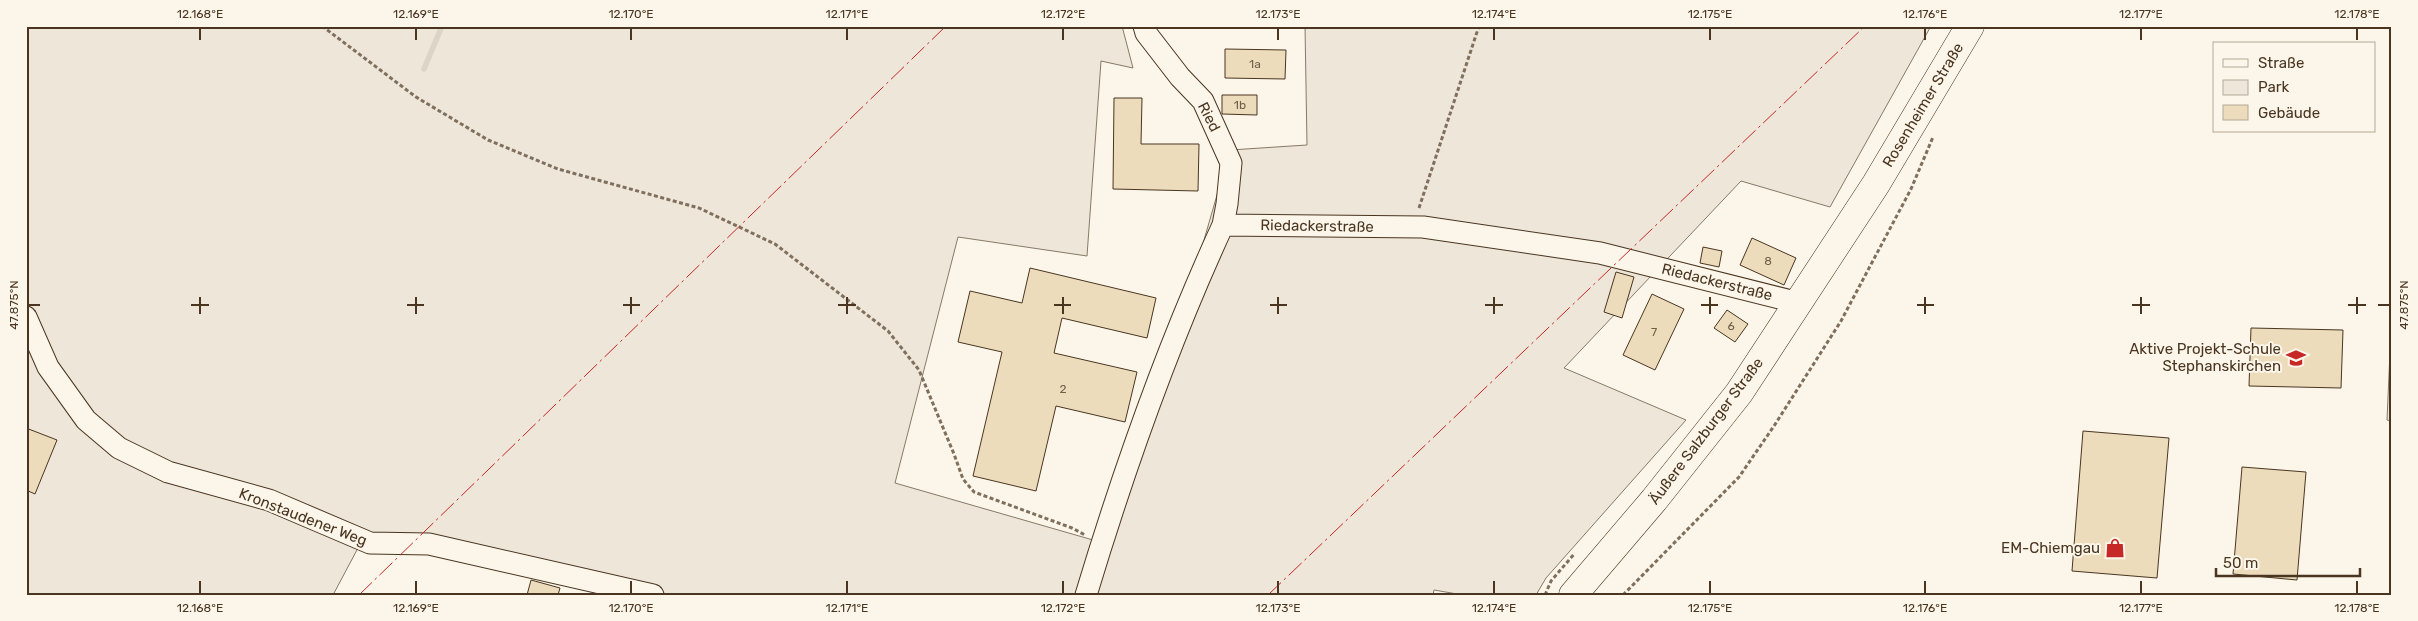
<svg xmlns="http://www.w3.org/2000/svg" width="2418" height="621" viewBox="0 0 2418 621" font-family="Rubik,sans-serif">
  <rect width="100%" height="100%" fill="#fbf6e9"/>
  <path fill="#ede6d9" stroke="#887966" d="M 26,26 L 1122,26 L 1133,68 L 1101,61 L 1087,256 L 958,237 L 895,483 L 1093,540 L 1204,240 L 1230,150 L 1307,145 L 1305,26 L 1931,26 L 1830,207 L 1741,181 L 1564,368 L 1686,420 L 1546,578 L 1536,595 L 1463,595 L 1434,590 L 1433,595 L 632,595 L 479,560 L 392,550 L 358,548 L 333,595 L 26,595 Z
    M 2392,307 L 2392,421 L 2387,420 Z"/>
  <g fill="none" stroke-linecap="round" stroke-linejoin="round">
    <path stroke="#dcd4c6" stroke-width="5.5" d="M 424,69 L 442,26"/>
  </g>
  <path fill="#ecdcbc" stroke="#4a3520" d="M 1225,49 L 1286,50 L 1285,79 L 1225,78 Z
    M 1222,95 L 1257,95 L 1257,115 L 1222,114 Z
    M 1114,98 L 1142,98 L 1141,144 L 1199,144 L 1198,191 L 1113,189 Z
    M 1752,238 L 1796,258 L 1784,285 L 1740,265 Z
    M 1703,247 L 1722,251 L 1719,267 L 1700,263 Z
    M 1030,268 L 1156,298 L 1147,338 L 1062,318 L 1054,353 L 1137,372 L 1125,422 L 1056,406 L 1036,491 L 973,476 L 1002,352 L 958,342 L 970,291 L 1022,303 Z
    M 1616,272 L 1634,277 L 1622,318 L 1604,312 Z
    M 1652,294 L 1684,309 L 1655,370 L 1623,355 Z
    M 1727,310 L 1748,324 L 1735,342 L 1714,328 Z
    M 2251,328 L 2343,330 L 2341,388 L 2249,386 Z
    M 26,428 L 57,440 L 35,494 L 26,490 Z
    M 2083,431 L 2169,438 L 2157,578 L 2072,571 Z
    M 2242,467 L 2306,472 L 2297,580 L 2233,574 Z
    M 531,580 L 560,588 L 558,595 L 527,595 Z"/>
  <g fill="none" stroke-linecap="round" stroke-linejoin="round">
    <defs>
      <path id="minor" d="M 1144,26 L 1146,33 L 1180,77 L 1203,101 L 1231,163 L 1227,204 L 1223,225
        M 26,317 L 48,367 L 86,420 L 119,448 L 168,472 L 269,500 L 370,543 L 429,544 L 653,595
        M 1086,595 C 1124,469 1168,344 1223,225 L 1423,227 L 1600,253 L 1799,303"/>
      <path id="major" d="M 1573,595 L 1654,500 L 1739,393 L 1876,184 L 1970,26"/>
    </defs>
    <use href="#minor" stroke="#4a3520" stroke-width="23"/>
    <use href="#major" stroke="#4a3520" stroke-width="29"/>
    <path stroke="#7f6f5c" stroke-width="3" stroke-dasharray="4 2.5" stroke-linecap="butt" d="M 322,26 L 416,97 L 488,140 L 558,169 L 699,208 L 775,244 L 888,331 L 919,370 L 954,454 L 963,479 L 974,492 L 1072,528 L 1085,535
      M 1419,208 L 1479,26
      M 1545,595 L 1551,581 L 1575,553
      M 1623,595 L 1739,477 L 1774,426 L 1841,321 L 1911,189 L 1933,137"/>
    <use href="#minor" stroke="#fbf6e9" stroke-width="21"/>
    <use href="#major" stroke="#fbf6e9" stroke-width="28"/>
    <path stroke="#c62828" stroke-width="1" stroke-dasharray="18 4 2.5 4" stroke-linecap="butt" d="M 359,595 L 946,26
      M 1268,595 L 1865,26"/>
  </g>
  <path fill="none" stroke="#4a3520" stroke-width="2" d="M 200,28 L 200,40M 416,28 L 416,40M 631,28 L 631,40M 847,28 L 847,40M 1063,28 L 1063,40M 1278,28 L 1278,40M 1494,28 L 1494,40M 1710,28 L 1710,40M 1925,28 L 1925,40M 2141,28 L 2141,40M 2357,28 L 2357,40M 200,297 L 200,314M 416,297 L 416,314M 631,297 L 631,314M 847,297 L 847,314M 1063,297 L 1063,314M 1278,297 L 1278,314M 1494,297 L 1494,314M 1710,297 L 1710,314M 1925,297 L 1925,314M 2141,297 L 2141,314M 2357,297 L 2357,314M 28,305 L 40,305M 191,305 L 209,305M 407,305 L 424,305M 623,305 L 640,305M 838,305 L 856,305M 1054,305 L 1071,305M 1270,305 L 1287,305M 1485,305 L 1503,305M 1701,305 L 1718,305M 1917,305 L 1934,305M 2132,305 L 2150,305M 2348,305 L 2366,305M 2378,305 L 2390,305M 200,581 L 200,594M 416,581 L 416,594M 631,581 L 631,594M 847,581 L 847,594M 1063,581 L 1063,594M 1278,581 L 1278,594M 1494,581 L 1494,594M 1710,581 L 1710,594M 1925,581 L 1925,594M 2141,581 L 2141,594M 2357,581 L 2357,594"/>
  <defs>
    <symbol id="school-bare" viewBox="-9 -9 18 18"><path d="M0-5L7-2L0 1L-7-2ZM-4 1L0 2.5L4 1V4Q0 6-4 4Z" fill="#c62828" stroke="#fbf6e9" stroke-width="2.5" paint-order="stroke"/></symbol>
    <symbol id="shop-bare" viewBox="-9 -9 18 18"><path d="M-5-2.5h2.3a2.7 3.5 0 0 1 5.4 0H5L5.5 6h-11ZM-1.5-2.5h3a1.5 2.3 0 0 0-3 0Z" fill="#c62828" stroke="#fbf6e9" stroke-width="2.5" paint-order="stroke"/></symbol>
  </defs>
  <g fill-rule="evenodd">
    <use href="#school-bare" x="2282" y="344" width="28" height="28"/>
    <use href="#shop-bare" x="2101" y="534" width="28" height="28"/>
  </g>
  <g text-anchor="middle" dominant-baseline="central" stroke-width="4" stroke-linejoin="round" paint-order="stroke">
    <g font-size="12" fill="#725f47">
      <text x="1255" y="64">1a</text>
      <text x="1240" y="105">1b</text>
      <text x="1768" y="261">8</text>
      <text x="1731" y="326">6</text>
      <text x="1654" y="332">7</text>
      <text x="1063" y="389">2</text>
    </g>
    <g font-size="15" fill="#4a3520" stroke="#fbf6e9">
      <text transform="translate(1923 105) rotate(-59)">Rosenheimer Straße</text>
      <text transform="translate(1209 117) rotate(63)">Ried</text>
      <text transform="translate(1317 226) rotate(1)">Riedackerstraße</text>
      <text transform="translate(1717 282) rotate(14)">Riedackerstraße</text>
      <text transform="translate(1706 431) rotate(-53)">Äußere Salzburger Straße</text>
      <text transform="translate(303 517) rotate(21)">Kronstaudener Weg</text>
    </g>
    <g font-size="15" fill="#4a3520" stroke="#fbf6e9" text-anchor="end">
      <text x="2281" y="349">Aktive Projekt-Schule<tspan x="2281" dy="17">Stephanskirchen</tspan></text>
      <text x="2100" y="548">EM-Chiemgau</text>
    </g>
  </g>
  <rect width="2418" height="621" fill="none" stroke="#fbf6e9" stroke-width="55"/>
  <rect x="2213" y="42" width="162" height="90" fill="#fbf6e9" stroke="#b4a999"/>
  <rect x="2223" y="59" width="25" height="8" fill="#fbf6e9" stroke="#b4a999"/>
  <text x="2258" y="68" font-size="15" fill="#4a3520">Straße</text>
  <rect x="2223" y="80" width="25" height="15" fill="#ede6d9" stroke="#b4a999"/>
  <text x="2258" y="92" font-size="15" fill="#4a3520">Park</text>
  <rect x="2223" y="105" width="25" height="15" fill="#ecdcbc" stroke="#b4a999"/>
  <text x="2258" y="118" font-size="15" fill="#4a3520">Gebäude</text>
  <path d="M2216 568v8h144v-8" fill="none" stroke="#4a3520" stroke-width="2.5"/>
  <text x="2223" y="568" font-size="15" fill="#4a3520" stroke="#fbf6e9" stroke-width="4" paint-order="stroke">50 m</text>
  <rect x="28" y="28" width="2362" height="566" fill="none" stroke="#4a3520" stroke-width="2"/>
  <g font-size="12" text-anchor="middle" fill="#4a3520">
    <text x="200" y="18">12.168°E</text>
    <text x="416" y="18">12.169°E</text>
    <text x="631" y="18">12.170°E</text>
    <text x="847" y="18">12.171°E</text>
    <text x="1063" y="18">12.172°E</text>
    <text x="1278" y="18">12.173°E</text>
    <text x="1494" y="18">12.174°E</text>
    <text x="1710" y="18">12.175°E</text>
    <text x="1925" y="18">12.176°E</text>
    <text x="2141" y="18">12.177°E</text>
    <text x="2357" y="18">12.178°E</text>
    <text transform="translate(14 305) rotate(-90)" y="4">47.875°N</text>
    <text transform="translate(2404 305) rotate(-90)" y="4">47.875°N</text>
    <text x="200" y="612">12.168°E</text>
    <text x="416" y="612">12.169°E</text>
    <text x="631" y="612">12.170°E</text>
    <text x="847" y="612">12.171°E</text>
    <text x="1063" y="612">12.172°E</text>
    <text x="1278" y="612">12.173°E</text>
    <text x="1494" y="612">12.174°E</text>
    <text x="1710" y="612">12.175°E</text>
    <text x="1925" y="612">12.176°E</text>
    <text x="2141" y="612">12.177°E</text>
    <text x="2357" y="612">12.178°E</text>
  </g>
</svg>
